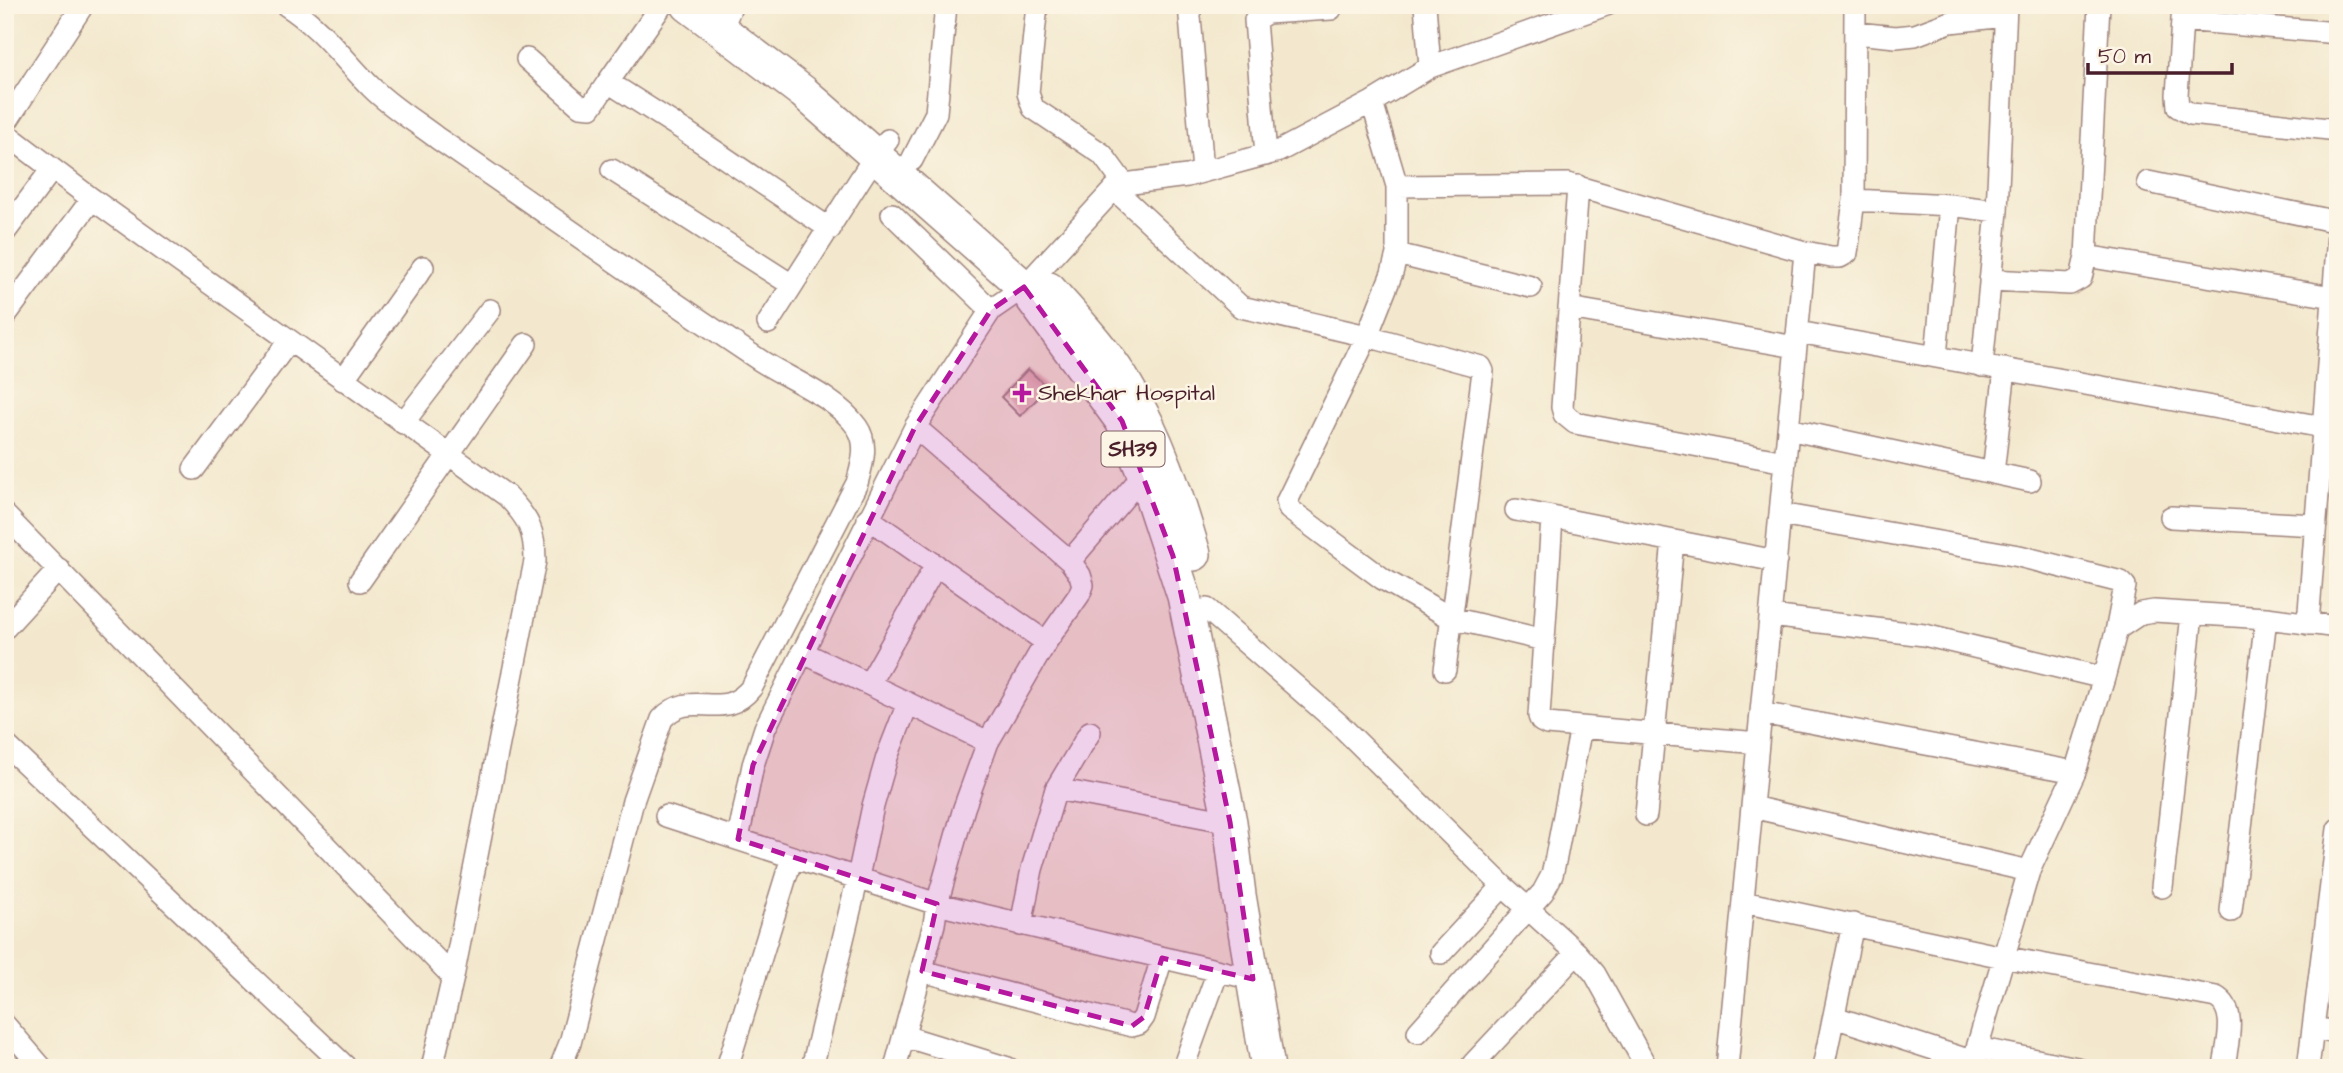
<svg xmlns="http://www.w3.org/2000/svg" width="2343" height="1073" viewBox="0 0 2343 1073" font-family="'Architects Daughter',sans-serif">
  <rect width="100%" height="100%" fill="#fcf5e5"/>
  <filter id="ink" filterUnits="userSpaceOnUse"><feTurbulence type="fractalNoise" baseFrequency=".0143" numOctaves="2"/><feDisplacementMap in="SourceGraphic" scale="14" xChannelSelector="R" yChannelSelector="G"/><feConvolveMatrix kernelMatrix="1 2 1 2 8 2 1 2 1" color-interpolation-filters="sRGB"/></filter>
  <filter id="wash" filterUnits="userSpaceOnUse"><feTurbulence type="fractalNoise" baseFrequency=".00686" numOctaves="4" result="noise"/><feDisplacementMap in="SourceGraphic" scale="28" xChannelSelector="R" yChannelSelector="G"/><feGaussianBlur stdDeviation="1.57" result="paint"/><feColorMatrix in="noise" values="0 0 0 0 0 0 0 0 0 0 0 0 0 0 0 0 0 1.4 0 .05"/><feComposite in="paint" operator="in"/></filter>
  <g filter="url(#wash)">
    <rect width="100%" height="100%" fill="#f3e8cd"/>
    <g id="blocks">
      <path fill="#dda7a0" d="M 1028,369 L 1048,388 L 1020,416 L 1001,397 Z"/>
    </g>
  </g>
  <g filter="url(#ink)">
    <use href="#blocks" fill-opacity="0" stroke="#9e847c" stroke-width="2"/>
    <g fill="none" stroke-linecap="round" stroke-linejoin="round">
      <defs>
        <path id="minor" d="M 286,5 C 321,27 343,59 372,88 C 391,107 416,122 437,138 C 545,212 652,289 761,361 C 791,380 837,398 857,427 C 869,444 862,465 857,483 L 752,687 C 722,725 692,686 662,719 L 633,801 L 570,1043 L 560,1068
          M 1037,5 L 1028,93 L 1033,108 L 1102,154 L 1124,184
          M 1189,5 L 1203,171
          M 1425,5 L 1430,67
          M 2183,5 L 2177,95 L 2178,107 L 2191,114 L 2338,130
          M 2182,20 L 2338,33
          M 721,30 L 732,5
          M 1856,33 L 1896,37 L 1915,35 L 1950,22 L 2005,16
          M 527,59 L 580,106 L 591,107 L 608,82 L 685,131 L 830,229
          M 608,82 L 662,5
          M 1372,102 L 1397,186 L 1397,254 L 1392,273 L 1367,336 L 1287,501 L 1289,509 L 1293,512 L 1383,579 L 1451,618 L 1544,640
          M 5,124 L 83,5
          M 5,133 L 92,199 L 507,496 C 528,518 535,530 535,561 L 453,977 L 432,1068
          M 1266,155 L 1255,20 L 1267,13 L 1331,9
          M 912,160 L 936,113 L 946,5
          M 612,170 L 792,285
          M 2148,182 L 2338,222
          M 1397,186 L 1568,184 L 1805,252
          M 1578,186 L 1562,407 L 1564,414 L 1575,423 L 1785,462
          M 1114,189 L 1241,307 L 1367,336 L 1481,367 L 1483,371 L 1445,670
          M 1854,200 L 1950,205 L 1997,211
          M 892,214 L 991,310
          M 5,232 L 52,169
          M 1397,254 L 1531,287
          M 2086,256 L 2333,297
          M 1990,280 L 2070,284 L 2081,278 L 2086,256 L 2099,5
          M 1569,308 L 1796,347
          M 5,316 L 92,199
          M 768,323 L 875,156 L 888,140
          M 1798,332 L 2323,427
          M 1936,356 L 1950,205
          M 1982,366 L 1997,211 L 2006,5
          M 343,380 L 423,267
          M 403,423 L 490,310
          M 1788,429 L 2030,481
          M 194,469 L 289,341
          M 1993,473 L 2005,369
          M 1516,510 L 1776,561
          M 1780,514 L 2019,556 L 2121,582 L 2125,586 L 2116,632 L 2104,678 L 2075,772 L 2029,871 L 1977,1048 L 1968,1068
          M 5,515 L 453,977
          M 2171,517 L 2316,525
          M 868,518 L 1046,642
          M 1552,518 L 1539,716 L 1541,721 L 1547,724 L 1758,743
          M 1070,561 L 1144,474
          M 360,581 L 526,344
          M 1207,609 L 1339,724 L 1503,886 L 1577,953 L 1595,974 L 1647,1068
          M 1771,616 L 1924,635 L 2104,678
          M 2308,624 L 2338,235
          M 5,628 L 59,569
          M 2117,629 L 2141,613 L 2154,611 L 2266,618 L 2338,627
          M 802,652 L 988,742
          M 869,684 L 936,565
          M 1761,713 L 2075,772
          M 1090,732 L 1056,789 L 1230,822
          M 5,744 L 347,1068
          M 1752,807 L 2029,871
          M 1646,815 L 1673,541
          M 666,816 L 937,904 L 1253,979
          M 738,839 L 753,765 L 765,728 L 915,427
          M 2162,887 L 2192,614
          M 1743,902 L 2003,957 L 2216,997 C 2239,1010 2226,1046 2224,1068
          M 2231,911 L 2266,618
          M 1021,925 L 1032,869 L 1056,789
          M 1441,953 L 1503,886
          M 922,971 L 1132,1026 L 1139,1024 L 1144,1017 L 1162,958
          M 1834,1017 L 1971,1061
          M 5,1025 L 42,1068
          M 2313,1029 L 2338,1031
          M 1418,1032 L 1543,892 L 1552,875 L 1556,857 L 1581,727
          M 904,1036 L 1008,1068
          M 1977,1048 L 2077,1068
          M 1473,1064 L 1577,953
          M 727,1068 L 792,857
          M 812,1068 L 858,877 L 873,806 L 887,757 L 908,703
          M 895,1068 L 934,924 L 937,904 L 964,808 L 988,742 L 1046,642 L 1079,595 L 1083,585 L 1080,575 L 1070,561 L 915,427 L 991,310 L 1024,287 L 1114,189 L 1124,184 L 1187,176 L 1279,151 L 1372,102 L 1430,67 L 1606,5
          M 1183,1068 L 1218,971
          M 1727,1068 L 1805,252 L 1831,257 L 1840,257 L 1847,253 L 1854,200 L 1855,5
          M 1823,1068 L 1853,924
          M 2308,1068 L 2338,829"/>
        <path id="primary" d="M 688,5 L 803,92 L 1024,287 L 1122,421 L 1144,474 L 1184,596 L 1230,822 L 1239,895 L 1268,1068
          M 1049,289 C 1075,319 1105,350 1126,385 C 1158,437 1177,496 1194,554"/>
      </defs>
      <use href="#minor" stroke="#9e847c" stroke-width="24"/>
      <use href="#primary" stroke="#9e847c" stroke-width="36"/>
      <use href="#minor" stroke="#fff" stroke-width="21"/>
      <use href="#primary" stroke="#fff" stroke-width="33"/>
    </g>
  </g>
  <path fill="#b5179e" fill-opacity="0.2" stroke="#b5179e" stroke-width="5" stroke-dasharray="14 9" stroke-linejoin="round" d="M 1024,287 L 1122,421 L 1173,556 L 1230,822 L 1253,979 L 1162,958 L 1144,1017 L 1132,1026 L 922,971 L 937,904 L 738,839 L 753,765 L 915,427 L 991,310 Z"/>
  <path fill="#b5179e" stroke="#fcf5e5" stroke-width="2.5" d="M1018.5 382.5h7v7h7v7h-7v7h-7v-7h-7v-7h7z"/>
  <g text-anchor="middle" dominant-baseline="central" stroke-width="5" stroke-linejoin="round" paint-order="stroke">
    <rect fill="#fcf5e5" stroke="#7f5f63" stroke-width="2" x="1101.5" y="431.5" width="63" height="35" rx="5"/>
    <g font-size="21" font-weight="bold" fill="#4a1f2b">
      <text x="1133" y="449">SH39</text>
    </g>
    <g font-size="23" fill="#4a1f2b" stroke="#fcf5e5" text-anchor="start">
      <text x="1038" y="393">Shekhar Hospital</text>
    </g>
  </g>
  <rect width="2343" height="1073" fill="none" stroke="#fcf5e5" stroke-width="28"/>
  <path d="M2088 63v10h144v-10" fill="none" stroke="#4a1f2b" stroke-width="3.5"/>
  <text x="2098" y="63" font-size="21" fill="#4a1f2b" stroke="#fcf5e5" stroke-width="5" paint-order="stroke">50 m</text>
</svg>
